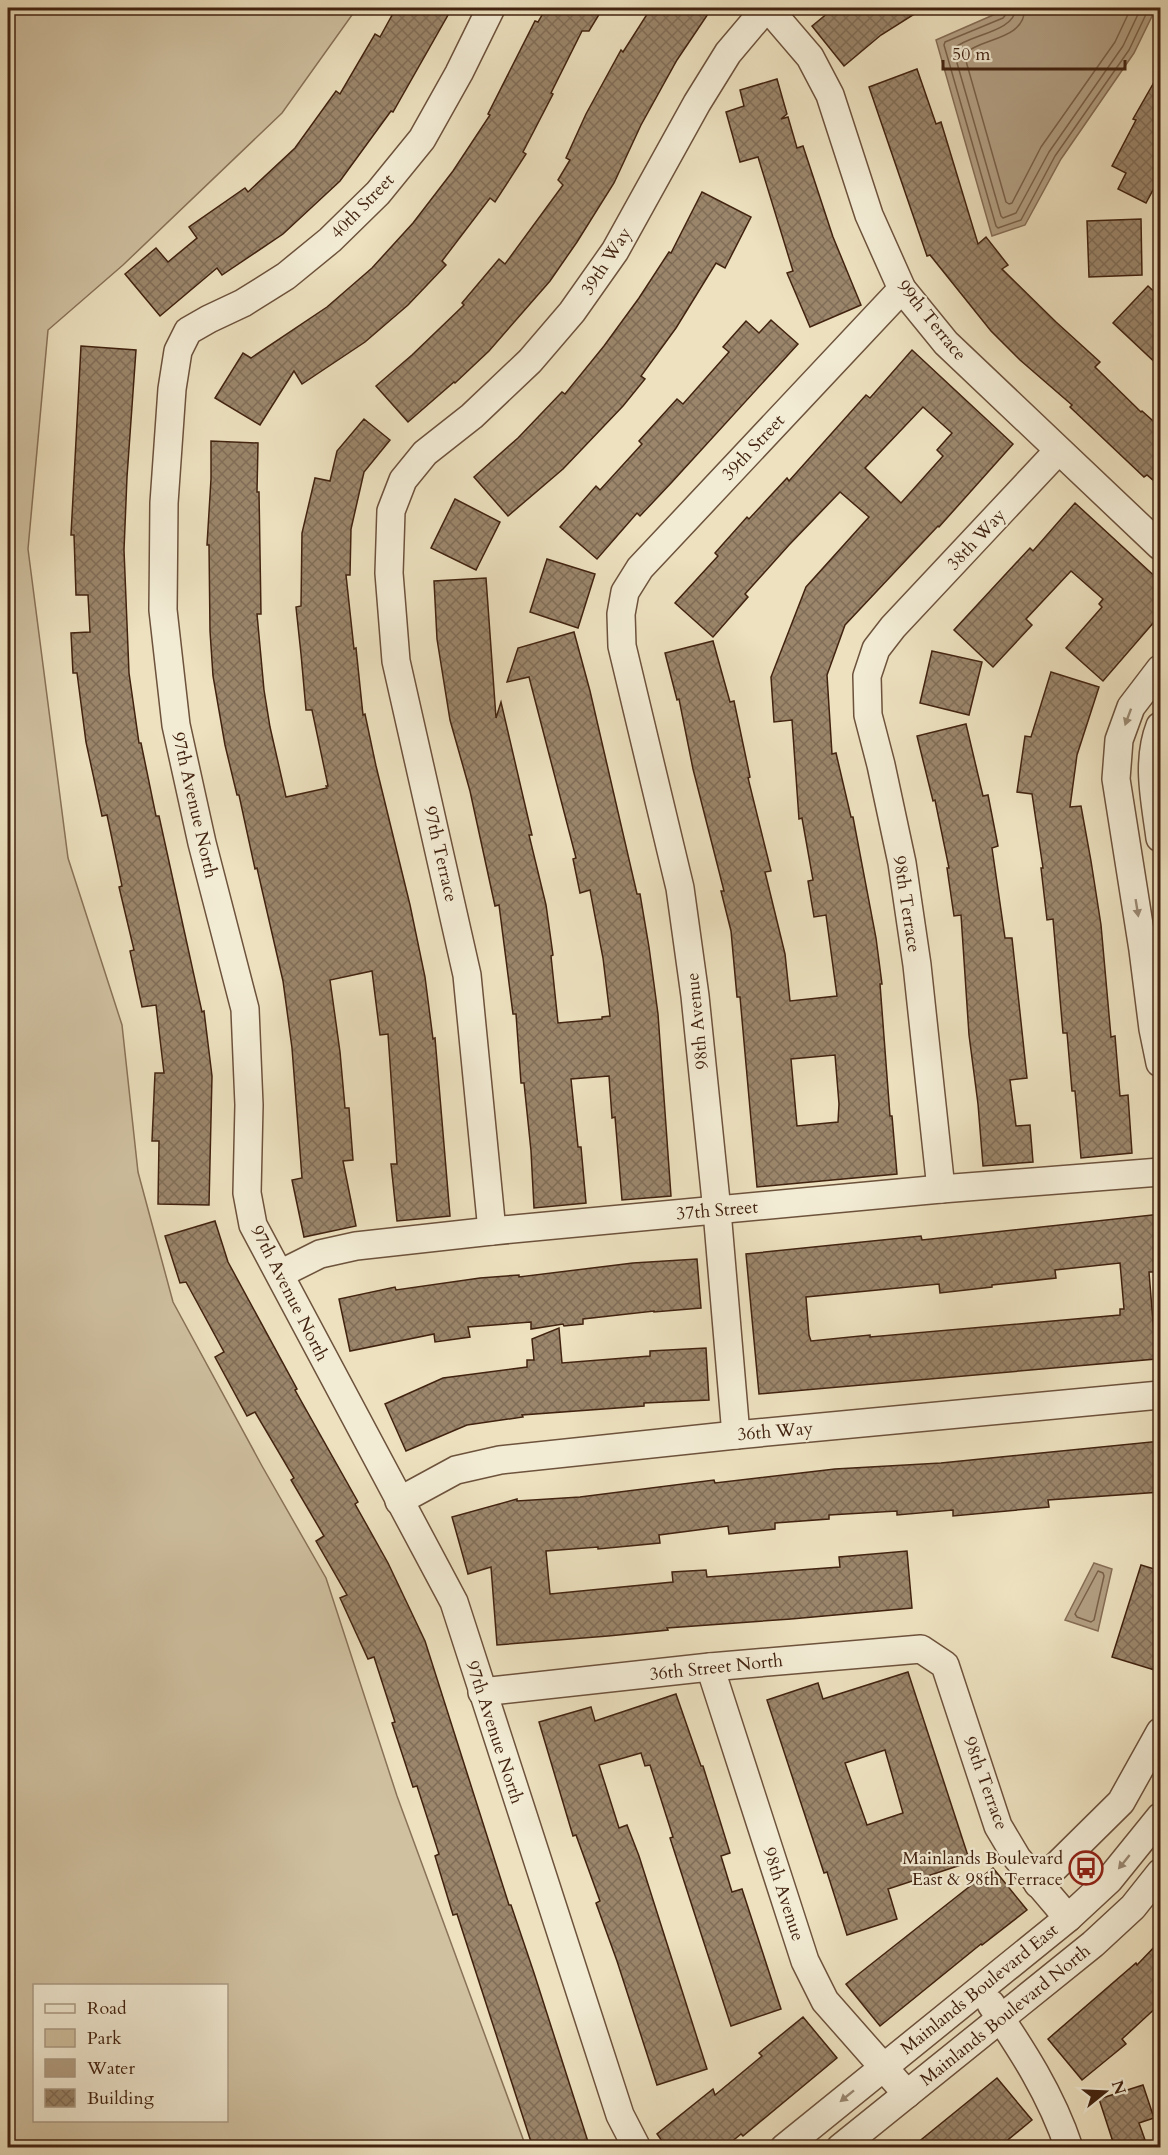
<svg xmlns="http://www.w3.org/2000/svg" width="1168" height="2155" viewBox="0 0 1168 2155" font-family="Cardo,serif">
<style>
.green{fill:#d0c1a1;stroke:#897258;stroke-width:1.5;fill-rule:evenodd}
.water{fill:#b3a084;stroke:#866e56;stroke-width:1.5}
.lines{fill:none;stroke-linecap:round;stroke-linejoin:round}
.shore{stroke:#7a624a;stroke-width:1.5}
.building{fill:url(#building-cross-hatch);stroke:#422310;stroke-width:1.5;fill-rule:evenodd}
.minor-casing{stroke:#6d523c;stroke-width:30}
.minor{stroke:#f3ecd5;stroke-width:27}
.oneway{fill:#9a8872}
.labels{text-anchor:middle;stroke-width:4.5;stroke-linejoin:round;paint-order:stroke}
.street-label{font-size:18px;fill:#422310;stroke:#f3ecd5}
.poi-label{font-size:18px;fill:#422310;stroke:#f3ecd5;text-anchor:end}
</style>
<defs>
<pattern id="building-cross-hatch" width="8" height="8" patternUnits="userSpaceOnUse" patternTransform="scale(1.5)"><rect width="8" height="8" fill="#9b866b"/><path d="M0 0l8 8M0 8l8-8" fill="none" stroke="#806d57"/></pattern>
</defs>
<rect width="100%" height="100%" fill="#ede1bf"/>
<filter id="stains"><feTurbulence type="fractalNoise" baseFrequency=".00333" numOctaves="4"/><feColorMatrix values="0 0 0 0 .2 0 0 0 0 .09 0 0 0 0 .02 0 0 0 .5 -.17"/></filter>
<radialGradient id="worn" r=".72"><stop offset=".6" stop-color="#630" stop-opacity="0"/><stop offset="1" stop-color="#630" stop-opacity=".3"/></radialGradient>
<!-- green -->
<path class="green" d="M8,8h349l-75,105 -159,152 -75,65 -20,219 40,309 54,167 16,147 35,130 89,164 64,112 71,218 129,351h-518zM34,1986h192v134h-192z"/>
<!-- water -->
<g class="water">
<path d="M1004,8h152l-22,45 -73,106 -36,66 -33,11 -56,-196 64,-28z"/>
<path d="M1094,1563l18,6 -14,62 -33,-11z"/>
</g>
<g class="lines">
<!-- shore -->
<g class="shore">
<path d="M1008,8v4l-5,6 -58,24 -1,3 52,181 2,2 23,-8 34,-64 74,-106 20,-42"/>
<path d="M1016,8c-2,25 -47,26 -63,41l48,167 2,2 13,-5 33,-61 74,-106 18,-38"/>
<path d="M1025,8c-1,33 -43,29 -61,46l42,148 3,2 3,-1 29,-56 74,-105 16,-34"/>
<path d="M1098,1571l5,2 1,3 -10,44 -3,2 -14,-5 -2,-3z"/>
</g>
</g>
<!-- building -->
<g class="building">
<path d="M396,8h56l-59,104 -2,-1 -51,70 -57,53 -61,41 -5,-7 -57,48 -35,-42 31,-26 12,14 29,-24 -8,-11 56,-39 3,4 47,-44 41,-57 4,3 35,-60 5,3z"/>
<path d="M546,8h57l-14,23h-7l-31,62 2,1 -30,58 3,2 -31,48 -5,-4 -48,63 4,4 -38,40 -43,37 -63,42 -8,-13 -34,54 -45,-27 28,-45 8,5 76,-51 45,-39 41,-45 40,-52 37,-56 -2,-1 47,-93 3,1z"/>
<path d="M651,8h61l-35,52 -36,65 -27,58 -37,59 -27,39 -61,70 -34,32 -1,-1 -46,40 -32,-36 36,-31 52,-50 -2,-2 37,-44 6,5 58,-79 -5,-5 12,-20 -4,-2 20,-44 35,-64 2,2z"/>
<path d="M834,8h90l-43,27 -37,31 -32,-40z"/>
<path d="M917,69l19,55 5,-2 37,122 8,-7 22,28 -6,4 54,53 44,40 -5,5 46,45 1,-1 19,17v59l-14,-12 -3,2 -74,-70 2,-2 -52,-45 -29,-29 -61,-76 -3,1 -58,-169z"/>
<path d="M1161,70v105l-15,28 -28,-14 8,-16 -14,-7 24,-46 -3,-1z"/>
<path d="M777,79l10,35 -6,5 7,-2 9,31 6,-2 30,91 28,68 -51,22 -23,-54 6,-2 -35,-114 -18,5 -14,-50 18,-6 -4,-16z"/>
<path d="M702,192l49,25 -26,51 -9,-5 -40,65 -35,48 4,3 -22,27 -60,63 -55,47 -34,-39 44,-39 44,-46 3,2 39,-48 35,-48 30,-46 2,1z"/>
<path d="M1141,219l1,56 -53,2 -2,-56z"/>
<path d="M1148,286l13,12v70l-48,-45z"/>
<path d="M771,320l27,24 -126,138 -32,34 -3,-3 -40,46 -37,-32 36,-41 4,4 42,-46 -3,-3 38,-42 6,5 46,-52 -6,-5 23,-26 13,12z"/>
<path d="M81,346l55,4 -9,127 -3,73 5,123 10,70h2l15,73h3l43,196 2,-1 8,65 -3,129 -51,-1 1,-63h-7l3,-68h9l-8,-68 -14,2 -12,-56 4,-1 -15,-63 3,-1 -15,-71 -5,1 -16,-74 -9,-69h-4l-2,-40 19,-1 -2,-37h-12l-2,-60h-3z"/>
<path d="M912,350l101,94 -74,83 -1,-1 -93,99 -18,50 5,79 4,-1 15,64h2l23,121 6,46h-2l10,132h2l5,58 -140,13 -17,-190h-3l-6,-66 -10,-40h3l-31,-122 -14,-70 -2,1 -12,-47 48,-12 17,61 4,-1 16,76 -2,1 23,93 -6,1 20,82 5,47 47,-5 -11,-81 -12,2 -6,-36 5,-1 -11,-62 -3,1 -7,-99 -18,2 -3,-45 35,-90 63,-70 -29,-25 -51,53 -44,49 3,3 -35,40 -38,-34 43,-47 -3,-3 32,-36 2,2 38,-41 2,3 77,-86 4,3zM923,407l29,26 -15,17 6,6 -42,47 -36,-35zM835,1055l4,49 -1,18 -41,4 -6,-67z"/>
<path d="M364,419l26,21 -26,32 -13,57 -1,46h-4l8,74 2,-1 7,67 2,-1 11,52 34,139 15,72 8,62 2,-1 15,178 -53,5 -6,-57h6l-9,-130 -8,1 -8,-64 -42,9 10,72 5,56h4l4,52 -10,1 13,65 -52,11 -12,-57 10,-2 -10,-130 -9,-67 -26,-113 -2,1 -16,-74h-2l-12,-50 -12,-69 -3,-45 -1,-86h-2l4,-66v-38l47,2 -1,49h2l2,122h-4l7,76 6,37 16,70 41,-9 -1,-2h2l-16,-76h-6l-5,-56 -5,-47 5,-1 1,-73 13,-55 15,3 7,-30z"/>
<path d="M455,499l45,23 -24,48 -45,-22z"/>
<path d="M1075,503l86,79v32l-58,67 -37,-33 36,-41 -3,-3 4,-5 -32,-28 -45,48 6,6 -39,42 -39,-37 76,-82 3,3z"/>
<path d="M547,559l48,15 -17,54 -48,-16z"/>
<path d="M486,578l10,140 5,-16 31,133h-3l17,70 7,50 -2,1 7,67 44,-4v-2l8,-1 -7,-58 -13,-68 -10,3 -7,-34 3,-1 -47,-181 -22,5 11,-34 56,-16 16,59 47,203h3l9,53 9,67 13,182 -49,4 -7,-83 -3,1 -3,-42 -38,3 7,68h3l5,56 -52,5 -3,-57 -7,-68h-3l-5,-69h-3l-14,-109 -4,1 -25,-115 -20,-71 -13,-81 -3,-58z"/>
<path d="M932,651l50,11 -13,53 -49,-12z"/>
<path d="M1051,672l48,15 -22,68 -7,52 11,-1 10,55 10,64 10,112 4,-1 5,60 8,-1 4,58 -51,5 -6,-67h-3l-5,-58h-4l-10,-114 -6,1 -6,-52h2l-11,-74 -15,-2 8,-56 6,1z"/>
<path d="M966,724l17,72 5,-1 10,51 -6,2 13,90h7l15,140 -17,2 6,46 14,-1 3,37 -50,4 -5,-62 -9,-69 -8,-120 -7,1 -7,-48h2l-14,-68 -2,1 -16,-65z"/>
<path d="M1161,1214v58h-12l7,87 -397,35 -13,-140 175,-18 1,4zM1120,1263l4,46h-4v6l-250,22v-2l-59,6 -2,-6 -3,-38 133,-13 1,9 52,-6v-2l64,-7 -1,-8z"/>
<path d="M215,1221l13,41 69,127 -2,1 63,112 -3,2 33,59 37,78 84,264h2l23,68 56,175h-57l-76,-234 -4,1 -18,-59 4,-2 -22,-68 -4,1 -21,-64 3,-1 -21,-65 -6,2 -28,-61 7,-3 -31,-54 8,-5 -33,-56 3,-2 -39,-66 -8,4 -32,-59 9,-5 -38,-70 -6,1 -15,-47z"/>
<path d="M697,1259l4,49 -47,4v-1l-71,8v5l-19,2 -1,-2 -32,5v-7l-63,5 2,10 -35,5 -1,-8 -84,17 -11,-52 56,-12 1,3 84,-12 39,-3v2l114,-14z"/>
<path d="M559,1328l3,35 88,-7v-5l56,-3 3,52 -65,3v3l-122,9 1,2 -56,8 -61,26 -21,-47 58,-26 84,-11v-7h7l-2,-21z"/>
<path d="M1161,1441v51l-113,8 1,7 -96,9v-6l-56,5v-4l-68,4v4l-54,4v6l-46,5 -1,-8 -69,9 1,8 -62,6v-2l-52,4 4,43 123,-12 -1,-10 34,-2 1,7 133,-10 -1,-10 68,-6 5,57 -121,11 -124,9 1,2 -60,6 -111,9 -6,-78 -23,7 -16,-57 65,-18v2l63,-4 134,-17 1,3 120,-14 106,-6z"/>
<path d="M1141,1565l20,6v101l-49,-15z"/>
<path d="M908,1672l62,190 -82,27 9,30 -50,16 -20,-63 -3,1 -57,-173 51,-17 5,16zM885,1750l18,63 -36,12 -22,-62z"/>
<path d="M676,1694l25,72h2l27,87 -9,3 11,36 10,-3 39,120 -50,17 -61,-188 3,-1 -23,-72 -5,1 -4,-13 -42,12 20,63 8,-3 12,31 68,213 -50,16 -40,-124 -21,-58 4,-2 -24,-66 -3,1 -34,-114 52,-15 4,14z"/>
<path d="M993,1868l34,42 -45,35 -1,-1 -101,82 -34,-42z"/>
<path d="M1161,1940l-1,64 -38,35 4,5 -44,36 -34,-41 88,-76 1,2z"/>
<path d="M803,2017l34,41 -94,78 -2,-2 -17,14h-57l-10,-14 56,-45 2,6 47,-39 -3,-3z"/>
<path d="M997,2078l35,42 -34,28h-87z"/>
<path d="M1143,2085l11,33 -15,5 6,17 -30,8 -16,-49z"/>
</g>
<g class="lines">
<defs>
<g id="minor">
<path d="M491,8l-32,65 -37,66 -44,54 -48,47 -44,36 -43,27 -34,16 -21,12 -10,20 -6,38 -8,114 -1,107 13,115 26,118 43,166 4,96 -2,88 6,32 201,377 166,513 17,33"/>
<path d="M768,8l42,49 20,38 39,120 33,74 44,54 214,203"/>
<path d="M1160,669l-29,38 -12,33 -3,39 27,171 10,79 7,34"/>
<path d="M1160,726c-14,36 -5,74 0,112"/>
<path d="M941,1189l-24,-224 -15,-102 -21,-98 -13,-50 -1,-39 9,-27 17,-22 165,-176"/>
<path d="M492,1231l-25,-256 -71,-314 -7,-88 2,-62 12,-31 22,-27 47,-37 58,-55 42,-49 43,-61 82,-148 31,-50 38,-45"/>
<path d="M280,1274l40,-20 36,-8 136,-15 449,-42 219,-17"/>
<path d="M736,1435l-19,-224 -22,-215 -15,-108 -58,-242 -1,-32 4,-22 15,-24 262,-279"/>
<path d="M399,1501l57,-31 44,-10 236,-25 424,-40"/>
<path d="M710,1667l95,294 20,40 82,93"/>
<path d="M482,1692l228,-25 211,-18 24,16 53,161 19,32 51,60"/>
<path d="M1038,1884l83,-82 39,-70"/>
<path d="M991,2004c31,46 60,90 78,144"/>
<path d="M784,2148l284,-230 41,-38 51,-63"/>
<path d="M840,2148l253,-204 40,-37 27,-34"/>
</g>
</defs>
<!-- minor casing -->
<use href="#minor" class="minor-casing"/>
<!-- minor -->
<use href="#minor" class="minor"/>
</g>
<!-- one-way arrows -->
<defs><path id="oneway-solid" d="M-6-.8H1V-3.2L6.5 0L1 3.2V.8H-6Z" transform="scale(1.5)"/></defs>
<g class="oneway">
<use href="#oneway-solid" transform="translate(1128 717) rotate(110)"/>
<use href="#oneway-solid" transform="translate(1137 908) rotate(81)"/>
<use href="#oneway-solid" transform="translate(1124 1862) rotate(129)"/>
<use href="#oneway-solid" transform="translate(847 2096) rotate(141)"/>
</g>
<!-- icons -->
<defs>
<symbol id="bus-ring" viewBox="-11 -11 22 22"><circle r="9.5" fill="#f3ecd5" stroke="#8f2418" stroke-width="1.5"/><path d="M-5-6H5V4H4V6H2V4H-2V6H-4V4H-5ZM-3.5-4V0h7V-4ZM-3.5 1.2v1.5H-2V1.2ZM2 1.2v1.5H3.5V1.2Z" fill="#8f2418"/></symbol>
</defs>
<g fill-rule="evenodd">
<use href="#bus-ring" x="1067" y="1849" width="38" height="38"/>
</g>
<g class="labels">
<!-- street labels -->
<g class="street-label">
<text transform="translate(362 206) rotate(-46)" y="6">40th Street</text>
<text transform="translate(606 261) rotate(-57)" y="6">39th Way</text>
<text transform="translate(932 320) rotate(51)" y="6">99th Terrace</text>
<text transform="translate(753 447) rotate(-47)" y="6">39th Street</text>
<text transform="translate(976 539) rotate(-47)" y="6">38th Way</text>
<text transform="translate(195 805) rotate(77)" y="6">97th Avenue North</text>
<text transform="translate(441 854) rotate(77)" y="6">97th Terrace</text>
<text transform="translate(907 904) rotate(81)" y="6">98th Terrace</text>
<text transform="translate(697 1021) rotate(-96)" y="6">98th Avenue</text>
<text transform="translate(717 1210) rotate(-5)" y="6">37th Street</text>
<text transform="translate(290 1293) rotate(63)" y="6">97th Avenue North</text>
<text transform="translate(775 1431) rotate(-5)" y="6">36th Way</text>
<text transform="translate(716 1667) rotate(-6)" y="6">36th Street North</text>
<text transform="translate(495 1732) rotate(72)" y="6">97th Avenue North</text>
<text transform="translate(986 1783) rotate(70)" y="6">98th Terrace</text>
<text transform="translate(784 1894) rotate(72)" y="6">98th Avenue</text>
<text transform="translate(979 1989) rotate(-39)" y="6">Mainlands Boulevard East</text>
<text transform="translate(1005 2015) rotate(-39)" y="6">Mainlands Boulevard North</text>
</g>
<!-- poi labels -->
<g class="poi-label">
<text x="1063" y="1864">Mainlands Boulevard<tspan x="1063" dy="21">East &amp; 98th Terrace</tspan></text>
</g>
</g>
<!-- margin -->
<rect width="1168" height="2155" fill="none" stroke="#ede1bf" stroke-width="30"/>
<rect x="9" y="9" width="1150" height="2137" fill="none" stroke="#422310" stroke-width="3"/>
<rect x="15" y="15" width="1138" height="2125" fill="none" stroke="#422310" stroke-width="1.5"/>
<!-- legend -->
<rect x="33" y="1984" width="195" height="138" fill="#f3ecd5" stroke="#ac9c86" stroke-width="1.5"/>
<rect x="45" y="2004" width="30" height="9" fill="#f3ecd5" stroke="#ac9c86" stroke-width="1.5"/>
<text x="87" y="2014" font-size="18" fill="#422310">Road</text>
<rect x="45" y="2029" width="30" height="18" fill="#d0c1a1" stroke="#ac9c86" stroke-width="1.5"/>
<text x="87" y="2044" font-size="18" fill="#422310">Park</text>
<rect x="45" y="2059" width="30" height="18" fill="#b3a084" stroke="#ac9c86" stroke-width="1.5"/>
<text x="87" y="2074" font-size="18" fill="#422310">Water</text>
<rect x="45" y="2089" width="30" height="18" fill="url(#building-cross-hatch)" stroke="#ac9c86" stroke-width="1.5"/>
<text x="87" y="2104" font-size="18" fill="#422310">Building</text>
<!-- north arrow -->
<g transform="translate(1105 2092) rotate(72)" stroke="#f3ecd5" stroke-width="4.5" paint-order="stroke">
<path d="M0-4.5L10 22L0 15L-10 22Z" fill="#422310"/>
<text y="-9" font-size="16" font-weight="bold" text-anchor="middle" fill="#422310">N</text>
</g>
<!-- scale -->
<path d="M943 60v9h182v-9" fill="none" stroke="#422310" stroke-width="3"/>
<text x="952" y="60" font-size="18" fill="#422310" stroke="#f3ecd5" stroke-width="4.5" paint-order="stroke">50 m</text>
<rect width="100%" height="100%" filter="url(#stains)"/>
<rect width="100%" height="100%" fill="url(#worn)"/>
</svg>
